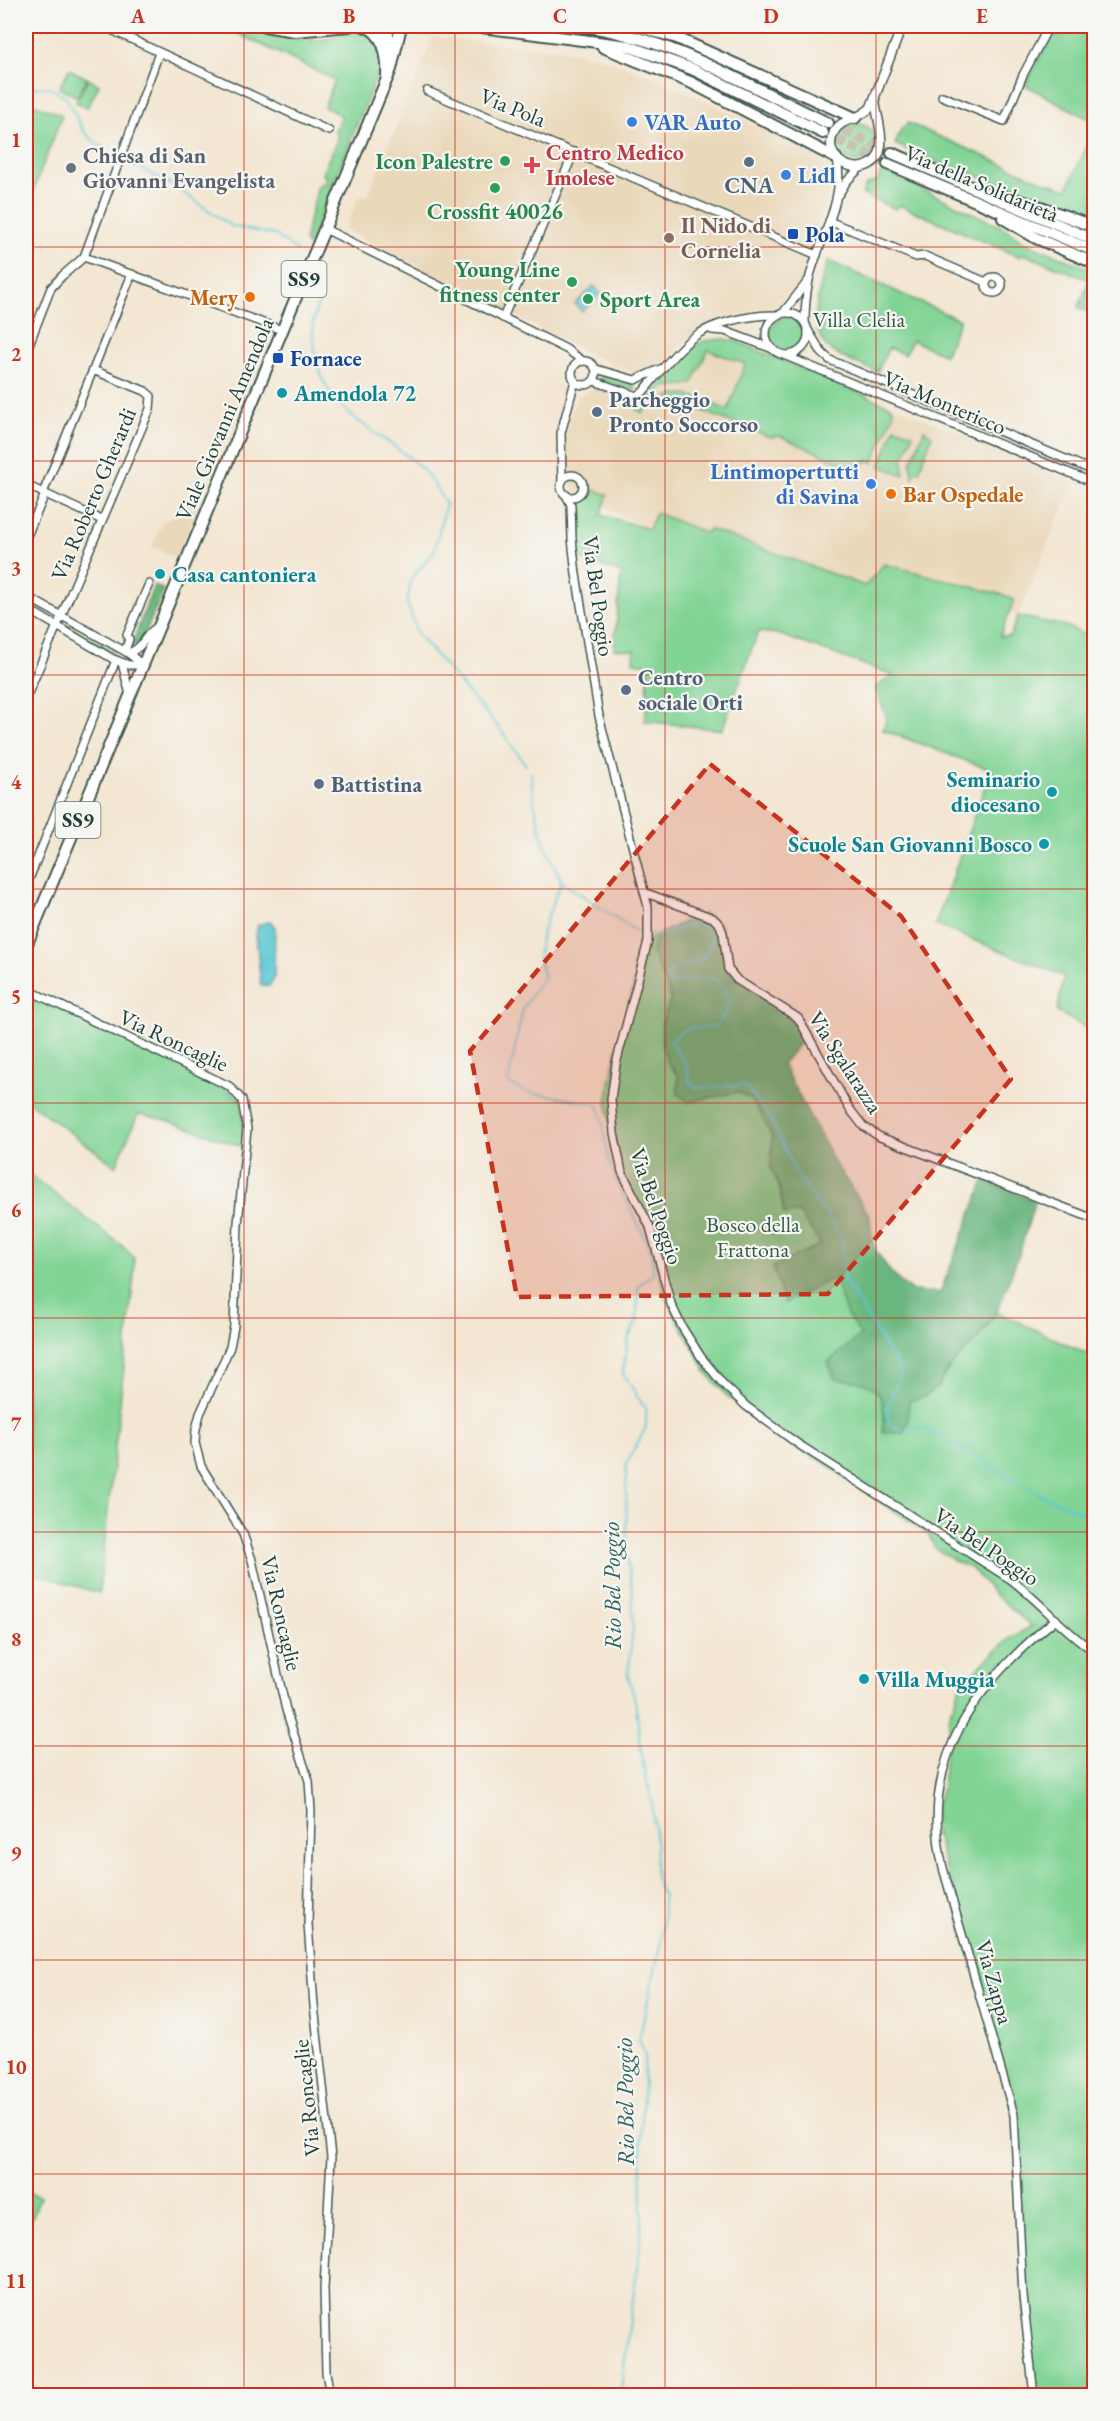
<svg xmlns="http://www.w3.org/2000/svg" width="1120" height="2421" viewBox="0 0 1120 2421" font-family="'EB Garamond',serif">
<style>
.built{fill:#ead8ba}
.green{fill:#82d495;stroke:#508864;stroke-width:1.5}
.forest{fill:#69b67e;stroke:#447a59;stroke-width:1.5}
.water{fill:#5cc8d5;stroke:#3e8284;stroke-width:1.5}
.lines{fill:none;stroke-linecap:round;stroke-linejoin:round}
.stream{stroke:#5cc8d5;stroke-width:2}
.trunk-tunnel{stroke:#c9c4b2;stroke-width:10;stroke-dasharray:10 5;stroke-linecap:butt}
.minor-casing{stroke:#3f564c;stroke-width:10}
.tertiary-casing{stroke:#3f564c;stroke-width:11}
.primary-casing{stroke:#3f564c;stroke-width:14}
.trunk-casing{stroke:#3f564c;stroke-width:14}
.minor{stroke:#fff;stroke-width:7}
.tertiary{stroke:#fff;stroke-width:8}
.primary{stroke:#fff;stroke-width:10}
.trunk{stroke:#fff;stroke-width:10}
.marked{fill:#c8321e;fill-opacity:0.2;stroke:#c8321e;stroke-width:4.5;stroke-dasharray:12 8;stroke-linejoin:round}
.grid{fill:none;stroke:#c8321e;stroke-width:1.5;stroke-opacity:0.55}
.shop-dot{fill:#3f7fe0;stroke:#f6f6f2;stroke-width:2}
.leisure-dot{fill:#2e9e5b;stroke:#f6f6f2;stroke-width:2}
.service-dot{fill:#5c6f8a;stroke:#f6f6f2;stroke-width:2}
.health-dot{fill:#e0444e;stroke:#f6f6f2;stroke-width:2}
.worship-dot{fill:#6b7280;stroke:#f6f6f2;stroke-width:2}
.transit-dot{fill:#1a4fb4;stroke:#f6f6f2;stroke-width:2}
.education-dot{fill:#8d6e63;stroke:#f6f6f2;stroke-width:2}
.food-dot{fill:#e8710a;stroke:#f6f6f2;stroke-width:2}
.culture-dot{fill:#0f9aa8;stroke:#f6f6f2;stroke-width:2}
.labels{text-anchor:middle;stroke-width:4.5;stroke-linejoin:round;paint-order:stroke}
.shield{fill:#f6f6f2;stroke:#60746d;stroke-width:1.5}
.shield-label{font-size:21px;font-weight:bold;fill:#1f3d34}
.street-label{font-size:22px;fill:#1f3d34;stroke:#f6f6f2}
.shop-label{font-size:22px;font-weight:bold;fill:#366cbe;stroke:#f6f6f2;text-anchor:start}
.health-label{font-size:22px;font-weight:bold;fill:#be3a42;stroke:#f6f6f2;text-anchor:start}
.worship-label{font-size:22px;font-weight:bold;fill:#5b616d;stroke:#f6f6f2;text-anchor:start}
.leisure-label{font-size:22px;font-weight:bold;fill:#27864d;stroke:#f6f6f2;text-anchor:end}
.service-label{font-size:22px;font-weight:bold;fill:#4e5e75;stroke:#f6f6f2;text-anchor:start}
.education-label{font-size:22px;font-weight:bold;fill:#785e54;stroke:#f6f6f2;text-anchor:start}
.transit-label{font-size:22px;font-weight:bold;fill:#164399;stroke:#f6f6f2;text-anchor:start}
.food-label{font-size:22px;font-weight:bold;fill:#c56008;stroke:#f6f6f2;text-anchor:end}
.park-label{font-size:22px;fill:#335b47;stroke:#f6f6f2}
.culture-label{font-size:22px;font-weight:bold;fill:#0d838f;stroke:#f6f6f2;text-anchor:start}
.water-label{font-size:24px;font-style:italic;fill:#2e605c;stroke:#f6f6f2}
.neatline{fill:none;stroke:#c8321e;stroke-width:2}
.grid-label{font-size:20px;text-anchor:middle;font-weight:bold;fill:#c8321e}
</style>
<rect width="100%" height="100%" fill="#f6f6f2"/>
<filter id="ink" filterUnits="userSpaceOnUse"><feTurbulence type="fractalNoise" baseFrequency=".0167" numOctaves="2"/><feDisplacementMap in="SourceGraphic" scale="12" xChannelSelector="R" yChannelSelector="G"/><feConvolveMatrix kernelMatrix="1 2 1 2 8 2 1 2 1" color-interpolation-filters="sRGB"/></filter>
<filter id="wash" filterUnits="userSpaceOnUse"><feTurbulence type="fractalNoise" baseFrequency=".008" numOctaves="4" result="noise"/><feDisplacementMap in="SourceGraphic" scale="24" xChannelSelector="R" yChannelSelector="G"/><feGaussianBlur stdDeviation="1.35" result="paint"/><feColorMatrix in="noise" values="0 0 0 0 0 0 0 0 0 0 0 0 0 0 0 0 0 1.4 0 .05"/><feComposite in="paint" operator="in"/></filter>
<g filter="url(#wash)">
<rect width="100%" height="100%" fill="#f3e6d2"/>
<!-- built -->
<g class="built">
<path d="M433,37l138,14 47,12 78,33 128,62 9,12 -1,15 -34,102 -16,18 -62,15 -33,19 -26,27 -25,9 -61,-28 -230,-118 13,-31 10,-3z"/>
<path d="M717,338h13l344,143 -56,135 -113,-46 -18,40 -198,-74 -46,-9 -69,-36 -12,-42 11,-42 6,-11 15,-8h7l14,5 9,13 15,-1 50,-55 12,-9z"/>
<path d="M190,508l7,3 -20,47 -25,-11 10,-25z"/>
</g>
<!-- green -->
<g class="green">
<path d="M222,26c33,-1 63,15 97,14 15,-1 37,-13 50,-4 12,8 10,27 8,39l-69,171 -4,-5 14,-55 3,-3 4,2 2,-6 -4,-4 1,-5 14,-33 -3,-6 7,-15 -18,-9 11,-27z"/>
<path d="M520,26l53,2 -1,5z"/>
<path d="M1056,26h38v96l-69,-37z"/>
<path d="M69,69l18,9 -10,19 -18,-9z"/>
<path d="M88,79l11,6 -12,23 -11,-6z"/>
<path d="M26,101l36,14 -29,77 -7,-3z"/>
<path d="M908,123l129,56 30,10 27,-58v88l-33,-16 -44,-13 -80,-28 -42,-18 7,-16z"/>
<circle cx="857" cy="143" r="19"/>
<path d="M882,170l122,58 21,14 69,29v11l-71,-28 -3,3 -121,-52 -3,4 -34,-15 4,-9 11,-4z"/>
<path d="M828,261l132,59 -15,35 -33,-15 -7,15 -16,-7 -12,24c-12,-6 -26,-10 -39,-17 -36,-20 -19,-64 -10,-94z"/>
<circle cx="787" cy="334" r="17"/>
<path d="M724,339l14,3 153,64 2,3v7l-20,47 -5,-3 -4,5 -4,-2 -10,4 -70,-31 -11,1 -102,-40c21,-8 41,6 61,13l17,-46 -37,-14 -16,34 -28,3 -8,6 -13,20 -6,-4 58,-62 8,-6z"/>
<path d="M601,374l30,9 5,5 -1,3 -36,-12z"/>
<path d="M895,427l18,7 -10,26 1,15 -24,-9z"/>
<path d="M924,430l8,5 -13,37 -3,-1 -3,6 -2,-14z"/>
<path d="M589,488l19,7 -7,20 48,14 7,-16 50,20 3,-4 156,57 19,-22 120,31 10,5 -14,36h10l8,-20 48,10 28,13v393l-37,-20 7,-36 -129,-51 56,-155 -108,-40 4,-12 -12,-30 18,-13 -115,-41 -20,-2 -36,98 -77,-9 4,-57 -16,-2 1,-12 -20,-1 7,-76 -43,-15 4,-39 -1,-13z"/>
<path d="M69,626l45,25 -2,3 -45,-26z"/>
<path d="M685,921l35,34 217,432 12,-19 29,-30 19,-26 97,45v1038h-59l-11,-86 -8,-189 -80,-286 -1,1 -1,-22 8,-26 8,-73 11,-30 49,-46 22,-12 -35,-29 -25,-28 -19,-9 -19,-13 -5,-12 -109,-75 -28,-14 -65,-50 -21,-24 -41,-76 -14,-56 -8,-21 -21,-39 -9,-29 -6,-50 7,-39 31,-120z"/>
<path d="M31,995l165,75 45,29 5,49 -80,-28 -28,-6 -22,52 -90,-66v-92z"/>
<path d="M26,1172l99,76 9,10v17l-35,318 -73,-22z"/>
<path d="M26,2191l14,6 -14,37z"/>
</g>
<!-- forest -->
<g class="forest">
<path d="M1089,280l5,2v32l-16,-6z"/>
<path d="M154,585l10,5 -23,52 -10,5z"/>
<path d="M704,913l16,12 6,33 7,12 16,15 36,20 18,34 -21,25 54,101 34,51 2,21 4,14 13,19 13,14 11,7 27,2 44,-112 51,20 -16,53 -22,58 -19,26 -29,30 -12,19 -13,10 -15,4 -1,20 -5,12 -20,-1c4,-42 -6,-50 -48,-53l-7,-17 33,-27 -14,-20 -13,-37 -50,25 -11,-36 48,-23 -22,-31 -15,1 -5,-28 -8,-18 1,-31 -10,-21 -12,-18 -13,-6 -49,10 -10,-8v-18l-11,-15 -5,-15v-23l9,-25 -19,-46 4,-17z"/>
</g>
<!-- water -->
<g class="water">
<path d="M594,286l7,8 -19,18 -7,-8z"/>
<path d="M270,921l5,6 -1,51 -5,8h-8l-5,-52 2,-9z"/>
</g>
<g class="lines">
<!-- stream -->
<g class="stream">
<path d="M26,88l23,-1 17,10 18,35 12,11 16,11 59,30 60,42 44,9 22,16"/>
<path d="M320,287c1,12 -3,19 -6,31 -4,14 2,36 5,50 12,49 71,68 103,101 10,10 17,24 24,35l-12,47 -23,28 -4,24 11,32 82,94 26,36"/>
<path d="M531,773l3,29 10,42 18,38 75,50 21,3 38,-12 17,10c-7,42 -32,22 -46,43l1,6 43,-4 9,5 10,18 -5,13 -9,12c-20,2 -35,-2 -45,18 10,13 20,22 18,38l7,6 49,-3 24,31 27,57 46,64 2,42 57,93 -14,35v13l9,8 30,1 115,66 53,22"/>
<path d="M562,882c-9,18 -24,55 -23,75 1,6 3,13 5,19l-21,32 -15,75 18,9 69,11 4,4c6,17 5,36 10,54 9,35 45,77 44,112l-15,13 -1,35 -9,18 -5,34 23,37v17l-20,38 1,92 5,31 1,38 -5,49 7,25 8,64 9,39 4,46 -1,27 8,21v30l-5,30 -19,82 6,16 -4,82 1,80 -3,37 -19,142"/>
</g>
</g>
</g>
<g filter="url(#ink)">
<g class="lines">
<!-- trunk-tunnel -->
<g class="trunk-tunnel">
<path d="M830,124l62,29"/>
<path d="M823,133l65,31"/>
</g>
<defs>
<g id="minor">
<path d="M103,26l226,105"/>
<path d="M427,91l390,164"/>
<path d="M942,96l62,25 19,-46 26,-49"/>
<path d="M839,194l8,-13 13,-13"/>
<path d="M829,221l87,36 9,-1 61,26"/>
<path d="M325,229l241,120 17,12"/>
<path d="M84,257l198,73"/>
<circle cx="994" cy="285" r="8"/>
<circle cx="787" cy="334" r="21"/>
<path d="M783,313l25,-32"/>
<path d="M503,318l71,-166"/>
<path d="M805,322c0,-14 1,-28 4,-42 9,-40 37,-78 28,-121"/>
<path d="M712,330l13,1 48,18"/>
<path d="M808,330l14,23 8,7 264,111"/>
<path d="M26,352l25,-64 11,-12 22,-19 75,-204"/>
<path d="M781,354l313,129"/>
<circle cx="584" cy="373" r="12"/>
<path d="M596,369l39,11 25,-11"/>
<path d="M594,381l43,15 6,-4c15,-18 30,-38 48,-53 21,-17 59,-24 86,-24"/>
<circle cx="572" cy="486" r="11"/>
<path d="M562,481l-1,-48 14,-52"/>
<path d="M26,485l76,35"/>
<path d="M43,493l89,-219"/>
<path d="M566,495l5,10 1,34 4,35 23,142 49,191v34l-32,123 -5,35 3,34 8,39 28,55 21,77 11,23 19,30 22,27 23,22 52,38 212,135c30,22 53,52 84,72"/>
<path d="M26,538l19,-44"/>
<path d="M26,596l102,57 15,12"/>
<path d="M26,608l87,51 16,6h14"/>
<path d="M125,651l4,-12 -2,-4 22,-51"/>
<path d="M128,653c17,-5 15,-19 31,-27"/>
<path d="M122,663l8,32"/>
<path d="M26,698l124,-289 1,-13 -6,-5 -52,-21"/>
<path d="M26,887l90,-227"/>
<path d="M646,893l67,25 7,7 3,8 5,36 9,11 61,38 51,90 14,18 17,11 214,82"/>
<path d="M26,989l203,97 13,14 5,29 -9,95 -4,102 -4,21 -30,67 -4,15 -1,14 6,23 42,68 9,26 34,150 23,71 2,30 -3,113 6,82 17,151 -7,131 2,84 4,24"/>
<path d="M1034,2396l-11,-100 -9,-181 -71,-247c-25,-108 33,-185 113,-249"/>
</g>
<path id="tertiary" d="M875,99c1,15 8,33 6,46 -3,39 -64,22 -47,-13 8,-15 25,-11 37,-25l31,-81"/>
<g id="primary">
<path d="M385,26l8,24"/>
<path d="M26,946l365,-877 10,-43"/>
</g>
<g id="trunk">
<path d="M264,26l31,5 54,-5"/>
<path d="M364,26c22,7 24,32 23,52"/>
<path d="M474,26l154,20 64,23 131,64"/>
<path d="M582,26c88,11 166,60 246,97"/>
<path d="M636,26l41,12 178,80"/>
<path d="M603,47l89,36 144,75"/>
<path d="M892,153l202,87"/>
<path d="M888,164l206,87"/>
<path d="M1004,196l40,12 50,19"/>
<path d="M1003,218l33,20 58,25"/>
</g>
</defs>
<!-- minor casing -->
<use href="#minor" class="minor-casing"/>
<!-- tertiary casing -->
<use href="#tertiary" class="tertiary-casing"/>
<!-- primary casing -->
<use href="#primary" class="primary-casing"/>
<!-- trunk casing -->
<use href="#trunk" class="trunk-casing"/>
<!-- minor -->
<use href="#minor" class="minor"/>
<!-- tertiary -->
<use href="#tertiary" class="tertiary"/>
<!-- primary -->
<use href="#primary" class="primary"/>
<!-- trunk -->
<use href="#trunk" class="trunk"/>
</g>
</g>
<!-- marked area -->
<path class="marked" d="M710,764l191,152 110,163 -183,215 -311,3 -47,-246z"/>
<!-- grid -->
<path class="grid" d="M244,26v2370M455,26v2370M665,26v2370M876,26v2370M26,247h1068M26,461h1068M26,675h1068M26,889h1068M26,1103h1068M26,1318h1068M26,1532h1068M26,1746h1068M26,1960h1068M26,2174h1068"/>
<!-- markers -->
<g class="shop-dot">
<circle cx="632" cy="122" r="6"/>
<circle cx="786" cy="175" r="6"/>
<circle cx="871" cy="484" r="6"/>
</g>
<g class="leisure-dot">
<circle cx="505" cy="161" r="6"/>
<circle cx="495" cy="188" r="6"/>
<circle cx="572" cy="282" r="6"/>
<circle cx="588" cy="299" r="6"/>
</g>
<g class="service-dot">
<circle cx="749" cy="162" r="6"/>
<circle cx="597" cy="412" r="6"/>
<circle cx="626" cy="690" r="6"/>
<circle cx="319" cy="784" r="6"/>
</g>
<path class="health-dot" d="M529 156h6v6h6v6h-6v6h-6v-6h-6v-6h6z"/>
<circle class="worship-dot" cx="71" cy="168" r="6"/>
<g class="transit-dot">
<rect x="787" y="228" width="12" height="12" rx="3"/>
<rect x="272" y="352" width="12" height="12" rx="3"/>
</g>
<circle class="education-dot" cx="669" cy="238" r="6"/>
<g class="food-dot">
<circle cx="250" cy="297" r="6"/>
<circle cx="891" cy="494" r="6"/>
</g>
<g class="culture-dot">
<circle cx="282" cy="393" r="6"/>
<circle cx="160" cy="574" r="6"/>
<circle cx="1052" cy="792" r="6"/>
<circle cx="1044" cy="844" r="6"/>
<circle cx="864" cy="1679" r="6"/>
</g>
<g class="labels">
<!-- shield labels -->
<g class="shield">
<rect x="281.5" y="261" width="45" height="36" rx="4.5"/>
<rect x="55.5" y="802" width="45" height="36" rx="4.5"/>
</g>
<g class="shield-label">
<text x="304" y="286">SS9</text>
<text x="78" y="827">SS9</text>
</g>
<!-- street labels -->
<g class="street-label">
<text transform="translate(513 107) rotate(22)" y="8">Via Pola</text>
<text transform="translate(982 183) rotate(23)" y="8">Via della Solidarietà</text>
<text transform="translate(945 402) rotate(23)" y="8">Via Montericco</text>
<text transform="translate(224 419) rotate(-67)" y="8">Viale Giovanni Amendola</text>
<text transform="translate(93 494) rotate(-67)" y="8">Via Roberto Gherardi</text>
<text transform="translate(599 596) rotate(82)" y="8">Via Bel Poggio</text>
<text transform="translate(174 1040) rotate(25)" y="8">Via Roncaglie</text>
<text transform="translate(846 1062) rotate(57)" y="8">Via Sgalarazza</text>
<text transform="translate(657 1206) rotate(71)" y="8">Via Bel Poggio</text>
<text transform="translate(987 1546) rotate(34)" y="8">Via Bel Poggio</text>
<text transform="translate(282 1613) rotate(77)" y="8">Via Roncaglie</text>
<text transform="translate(995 1982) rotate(74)" y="8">Via Zappa</text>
<text transform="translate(306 2098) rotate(-96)" y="8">Via Roncaglie</text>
</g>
<!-- shop labels -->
<g class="shop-label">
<text x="644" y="130">VAR Auto</text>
<text x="798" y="183">Lidl</text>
<text x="859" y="479" text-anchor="end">Lintimopertutti<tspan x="859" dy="25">di Savina</tspan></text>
</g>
<!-- health labels -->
<g class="health-label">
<text x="546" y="160">Centro Medico<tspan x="546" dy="25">Imolese</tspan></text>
</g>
<!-- worship labels -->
<g class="worship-label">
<text x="83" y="163">Chiesa di San<tspan x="83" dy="25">Giovanni Evangelista</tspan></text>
</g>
<!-- leisure labels -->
<g class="leisure-label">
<text x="493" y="169">Icon Palestre</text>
<text x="495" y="219" text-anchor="middle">Crossfit 40026</text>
<text x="560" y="277">Young Line<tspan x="560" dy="25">fitness center</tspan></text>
<text x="600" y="307" text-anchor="start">Sport Area</text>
</g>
<!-- service labels -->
<g class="service-label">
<text x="749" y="193" text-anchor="middle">CNA</text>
<text x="609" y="407">Parcheggio<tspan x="609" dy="25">Pronto Soccorso</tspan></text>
<text x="638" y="685">Centro<tspan x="638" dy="25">sociale Orti</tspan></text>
<text x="331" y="792">Battistina</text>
</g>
<!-- education labels -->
<g class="education-label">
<text x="681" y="233">Il Nido di<tspan x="681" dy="25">Cornelia</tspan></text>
</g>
<!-- transit labels -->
<g class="transit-label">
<text x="805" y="242">Pola</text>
<text x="290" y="366">Fornace</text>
</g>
<!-- food labels -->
<g class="food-label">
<text x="238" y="305">Mery</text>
<text x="903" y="502" text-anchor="start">Bar Ospedale</text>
</g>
<!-- park labels -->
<g class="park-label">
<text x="859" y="327">Villa Clelia</text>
<text x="753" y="1232">Bosco della<tspan x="753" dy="25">Frattona</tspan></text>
</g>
<!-- culture labels -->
<g class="culture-label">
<text x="294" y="401">Amendola 72</text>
<text x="172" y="582">Casa cantoniera</text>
<text x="1040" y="787" text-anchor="end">Seminario<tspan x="1040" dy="25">diocesano</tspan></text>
<text x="1032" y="852" text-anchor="end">Scuole San Giovanni Bosco</text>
<text x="876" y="1687">Villa Muggia</text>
</g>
<!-- water labels -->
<g class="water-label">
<text transform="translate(612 1586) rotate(-91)" y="8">Rio Bel Poggio</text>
<text transform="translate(625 2102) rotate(-91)" y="8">Rio Bel Poggio</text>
</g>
</g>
<!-- margin -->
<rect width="1120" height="2421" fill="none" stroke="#f6f6f2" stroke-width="66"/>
<rect x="33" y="33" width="1054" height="2355" class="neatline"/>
<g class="grid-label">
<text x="138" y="23">A</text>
<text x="349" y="23">B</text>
<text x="560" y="23">C</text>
<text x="771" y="23">D</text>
<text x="982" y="23">E</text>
<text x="16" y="147">1</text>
<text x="16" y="361">2</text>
<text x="16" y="575">3</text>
<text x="16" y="789">4</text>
<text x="16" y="1003">5</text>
<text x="16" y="1217">6</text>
<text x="16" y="1431">7</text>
<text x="16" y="1646">8</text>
<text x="16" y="1860">9</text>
<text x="16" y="2074">10</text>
<text x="16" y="2288">11</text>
</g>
</svg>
